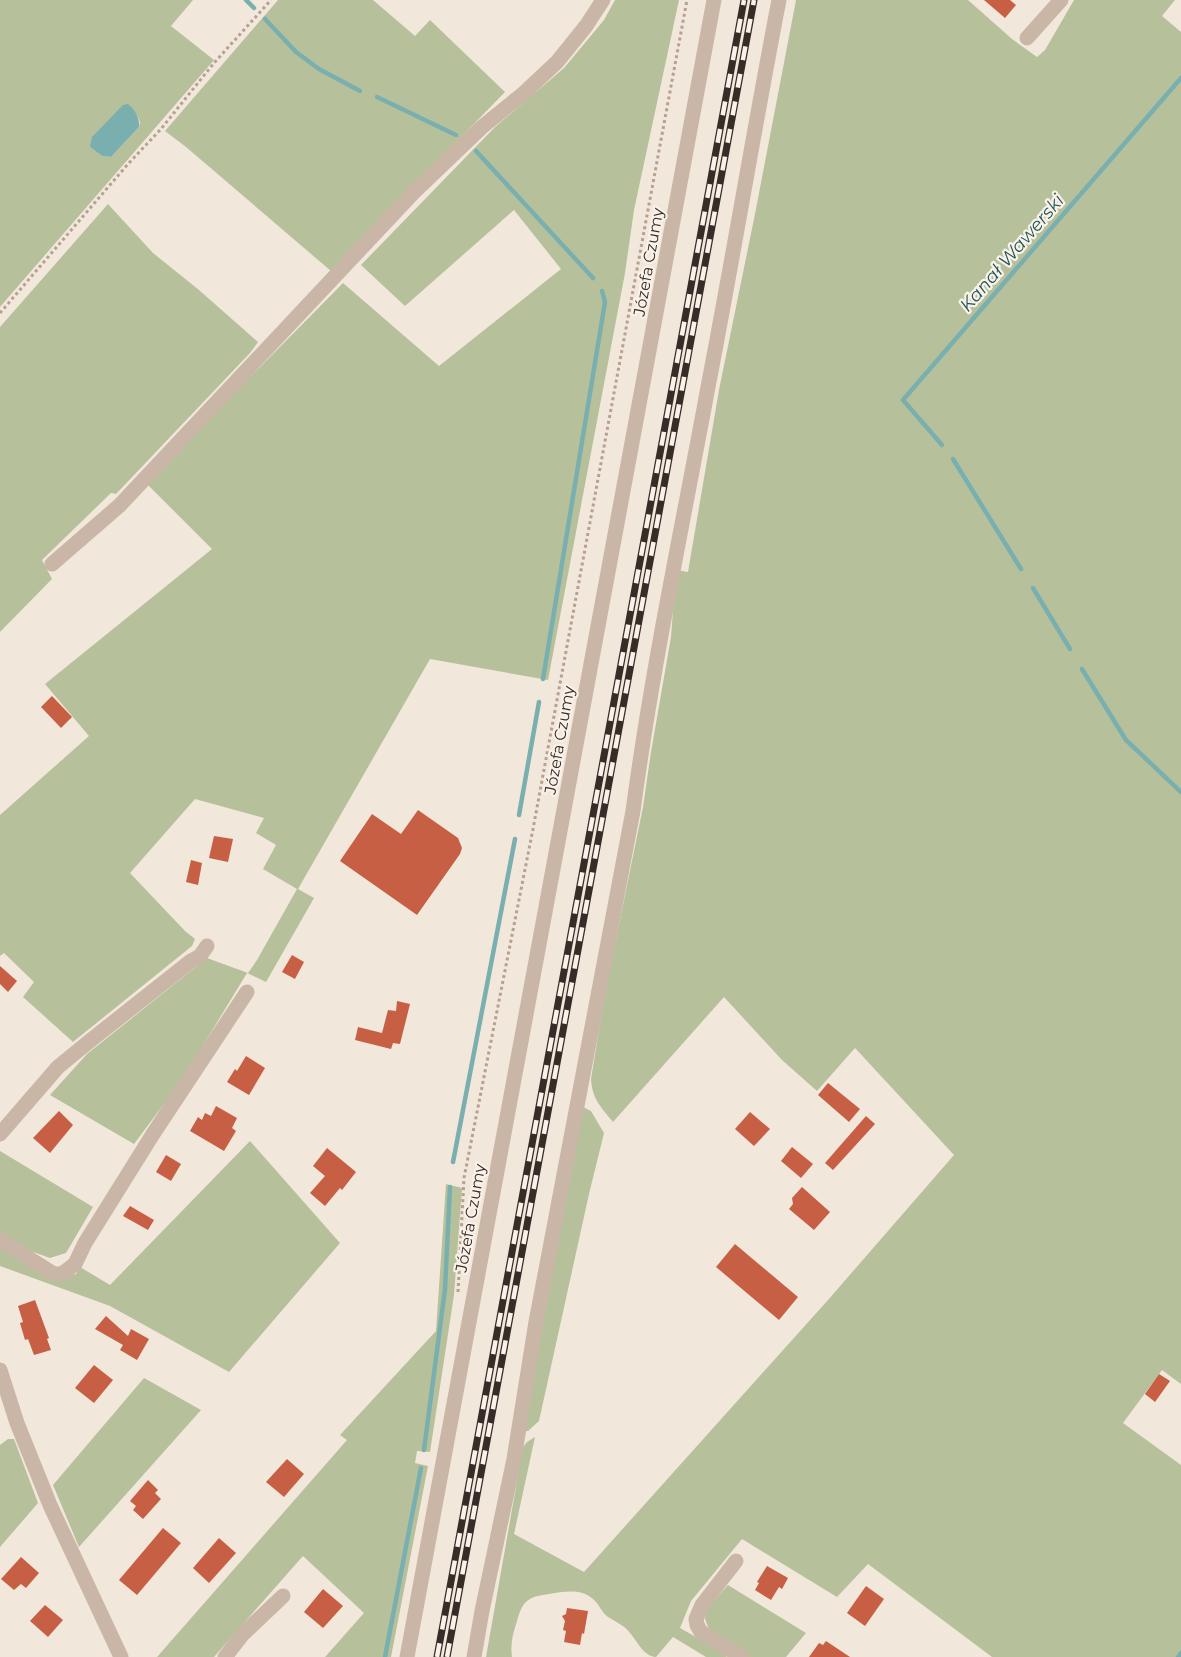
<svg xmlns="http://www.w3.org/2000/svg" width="1181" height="1657" viewBox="0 0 1181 1657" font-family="Montserrat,sans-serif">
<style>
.green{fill:#b6c19b;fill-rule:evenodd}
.water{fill:#7aafb0}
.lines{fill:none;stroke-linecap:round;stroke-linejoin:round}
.stream{stroke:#7aafb0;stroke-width:4.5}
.building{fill:#c75f44}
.path{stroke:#b6a091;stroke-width:3;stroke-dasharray:3 3;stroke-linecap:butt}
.minor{stroke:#cab6a7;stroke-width:15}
.rail-casing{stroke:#372c28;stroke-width:7}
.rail{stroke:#faf1e8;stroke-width:4.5;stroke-dasharray:14;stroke-linecap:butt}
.labels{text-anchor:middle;stroke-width:4.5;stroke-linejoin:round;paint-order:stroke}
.street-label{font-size:16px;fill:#372c28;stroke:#faf1e8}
.water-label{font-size:18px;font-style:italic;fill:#1d5759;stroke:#faf1e8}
</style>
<rect width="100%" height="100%" fill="#f2e7db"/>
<!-- green -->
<g class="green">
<path d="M0,0h193l-22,26 43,34 -214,247zM137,115l3,7 -1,5 -28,30 -9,-1 -12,-9z"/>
<path d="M278,0h95l42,36 15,-16 75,72 -174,179 -145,-124 -21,-16z"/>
<path d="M615,0h64l-45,210 -9,63 -77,407 -118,-21 -132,230 16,9 -48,84 -19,-9 -65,107 -48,64 -84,-49 37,-41 120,-96 41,15 9,-13 40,-71 -34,-20 13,-24 -20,-12 8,-15 -69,-19 -65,74 55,58 10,8 -3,7 -119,96 -50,-45 11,-15 -30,-29 -4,3v-141l89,-79 -44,-52 167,-135 -66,-66 197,-200 96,83 122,-97 -47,-59 -109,96 -44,-41 134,-138 69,-59 40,-48z"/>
<path d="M796,0h172l44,39 25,18 8,-7 29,-50h101l-13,16 19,16v1352l-19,-14 -39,53 58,42v192h-189l-124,-93 -31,33 -95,-58 -51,62 -11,27 39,22 8,7h-21l-33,-20 -17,20c-13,-1 -18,-15 -26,-24 -6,-8 -14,-11 -22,-16 -6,-4 -9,-13 -15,-18 -13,-11 -29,-7 -44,-5 -21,3 -26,6 -32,27 -4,12 -7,23 -5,36h-26l37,-210 4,-5 8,-5 -21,97 70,38 244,-272 126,-145 -99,-107 -38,43 -35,-31 -58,-63 -111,125c-12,-15 -21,-23 -22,-43l14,-86 38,-186 8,-55 20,-115 5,-67 12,2 31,-182 36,-176z"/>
<path d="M108,204l45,49 46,37 59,52 -8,11 -134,141 -5,-1 -69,67 10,19 -52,53v-305z"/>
<path d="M581,1106l10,5 13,22 -15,61 -50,227 -11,10h-4z"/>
<path d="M250,1141l90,102 -111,129 -119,-66 -110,-40v-22l63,33 13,-3 4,-7 30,18z"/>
<path d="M0,1151l93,56 -27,46 -16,5 -28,-10 -22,-13z"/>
<path d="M446,1184l16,4 -8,107 -24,157 -13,-1 -2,12 13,3 -37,191h-66l39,-44 -61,-57 -89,101h-57l190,-217 -7,-5 96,-104z"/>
<path d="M144,1378l57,32 -122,137 -26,-62z"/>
<path d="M8,1439h6l24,64 -38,44v-102z"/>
<path d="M728,1585l78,48 -20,24h-37l-36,-24 -5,-6 -3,-8 1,-9z"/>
</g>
<!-- water -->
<path class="water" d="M128,104c7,6 12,14 11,23l-28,30 -9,-1 -12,-9 2,-10 31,-32z"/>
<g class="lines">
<!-- stream -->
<g class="stream">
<path d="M246,0l8,8"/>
<path d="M265,19l31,33 23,17 41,22"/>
<path d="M377,97l79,38"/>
<path d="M476,151l117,127"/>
<path d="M942,445l-39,-45 278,-322"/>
<path d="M953,459l68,110"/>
<path d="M1033,588l37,61"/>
<path d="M1082,669l44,71 55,52"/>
<path d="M543,679l62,-377 -3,-11"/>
<path d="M519,815l20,-113"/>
<path d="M453,1162l62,-323"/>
<path d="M424,1450l21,-161 5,-102"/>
<path d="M385,1657l36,-189"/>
<path d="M1178,1657l3,-4"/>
</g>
</g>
<!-- building -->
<g class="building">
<path d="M984,0h26l6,5 -11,13z"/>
<path d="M52,696l20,21 -11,11 -20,-21z"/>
<path d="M418,810l40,28 4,10 -2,6 -43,61 -77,-54 32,-47 29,20z"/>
<path d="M214,836l19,3 -5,23 -19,-4z"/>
<path d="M191,860l11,3 -4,22 -12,-3z"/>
<path d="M292,955l12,7 -9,17 -13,-7z"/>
<path d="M0,966l17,15 -9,11 -8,-8z"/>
<path d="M397,1001l13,3 -10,40 -7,-1 -2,6 -36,-9 3,-13 24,6 6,-23 8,1z"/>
<path d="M246,1056l19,12 -16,27 -22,-13 8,-13 2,2z"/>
<path d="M828,1083l32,26 -11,13 -31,-27z"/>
<path d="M216,1106l21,12 -5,10 4,3 -12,20 -34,-20 8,-14 4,3 3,-7 6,3z"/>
<path d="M59,1111l14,14 -23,28 -17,-15z"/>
<path d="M750,1112l20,17 -16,17 -19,-17z"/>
<path d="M866,1116l9,8 -42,46 -8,-7z"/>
<path d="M792,1147l21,17 -12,14 -20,-17z"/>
<path d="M327,1148l29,24 -14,18 -2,-2 -15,18 -15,-13 15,-17 -12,-10z"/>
<path d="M166,1155l15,9 -10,17 -15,-9z"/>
<path d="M802,1187l28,25 -16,18 -25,-21 4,-5 -1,-6z"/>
<path d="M130,1206l24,14 -6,10 -25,-14z"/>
<path d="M735,1244l63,53 -19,23 -63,-53z"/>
<path d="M35,1300l14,38 -2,1 4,11 -17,5 -6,-16 -3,1 -5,-17 3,-1 -5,-16z"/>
<path d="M106,1316l22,20 3,-7 18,10 -12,21 -17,-10 3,-5 -28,-16z"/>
<path d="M94,1365l19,15 -19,23 -19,-15z"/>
<path d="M1159,1374l11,7 -15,21 -10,-8z"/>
<path d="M287,1459l17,15 -20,23 -18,-15z"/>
<path d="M148,1480l10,10 -3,3 6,6 -18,20 -10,-9 3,-4 -6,-5z"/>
<path d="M163,1528l18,15 -44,52 -18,-15z"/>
<path d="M219,1538l17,15 -27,30 -16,-15z"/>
<path d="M21,1557l18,16 -13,15 -5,-4 -7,6 -13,-11z"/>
<path d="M767,1566l21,12 -6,11 -3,-2 -8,13 -16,-10 4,-7 -2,-1z"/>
<path d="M866,1586l18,13 -19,27 -18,-13z"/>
<path d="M323,1589l20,17 -20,22 -19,-16z"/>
<path d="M45,1605l18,15 -15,17 -18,-16z"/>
<path d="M567,1608l21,3 -4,23 -2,-1 -2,12 -16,-3 2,-11 -3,-1 2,-9 -3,-5 4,-2z"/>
<path d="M826,1641l24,16h-41l10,-14 4,2z"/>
</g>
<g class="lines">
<!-- path -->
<g class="path">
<path d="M0,313l128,-149 33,-35 53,-66 57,-63"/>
<path d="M458,1292l6,-114 69,-349 154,-829"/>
</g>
<!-- minor -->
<g class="minor">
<path d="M1027,38l34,-38"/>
<path d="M52,564l68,-59 294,-313 68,-65 42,-34 33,-31 29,-36 17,-26"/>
<path d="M0,1134l58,-67 33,-27 100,-79 9,-5 7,-10"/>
<path d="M0,1240l54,34h7l5,-3 9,-7 10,-21 68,-109 94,-142"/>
<path d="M0,1370l17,53 33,82 71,152"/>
<path d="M736,1561l-34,44 -6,14 1,6 4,7 41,25"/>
<path d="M225,1657l18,-23 40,-38"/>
<path d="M407,1657l307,-1657"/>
<path d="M474,1657l8,-46 32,-152 22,-137 97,-511c19,-143 49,-283 75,-424 25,-129 46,-258 71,-387"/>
</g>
<defs>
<g id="rail">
<path d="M437,1657l307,-1657"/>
<path d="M447,1657l307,-1657"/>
</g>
</defs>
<!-- rail casing -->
<use href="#rail" class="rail-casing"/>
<!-- rail -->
<use href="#rail" class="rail"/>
</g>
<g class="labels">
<!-- street labels -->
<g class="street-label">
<text transform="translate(648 262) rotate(-80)" y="6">Józefa Czumy</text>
<text transform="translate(559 740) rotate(-80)" y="6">Józefa Czumy</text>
<text transform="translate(470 1218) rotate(-80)" y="6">Józefa Czumy</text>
</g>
<!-- water labels -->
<g class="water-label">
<text transform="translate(1012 253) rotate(-49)" y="6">Kanał Wawerski</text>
</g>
</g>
</svg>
